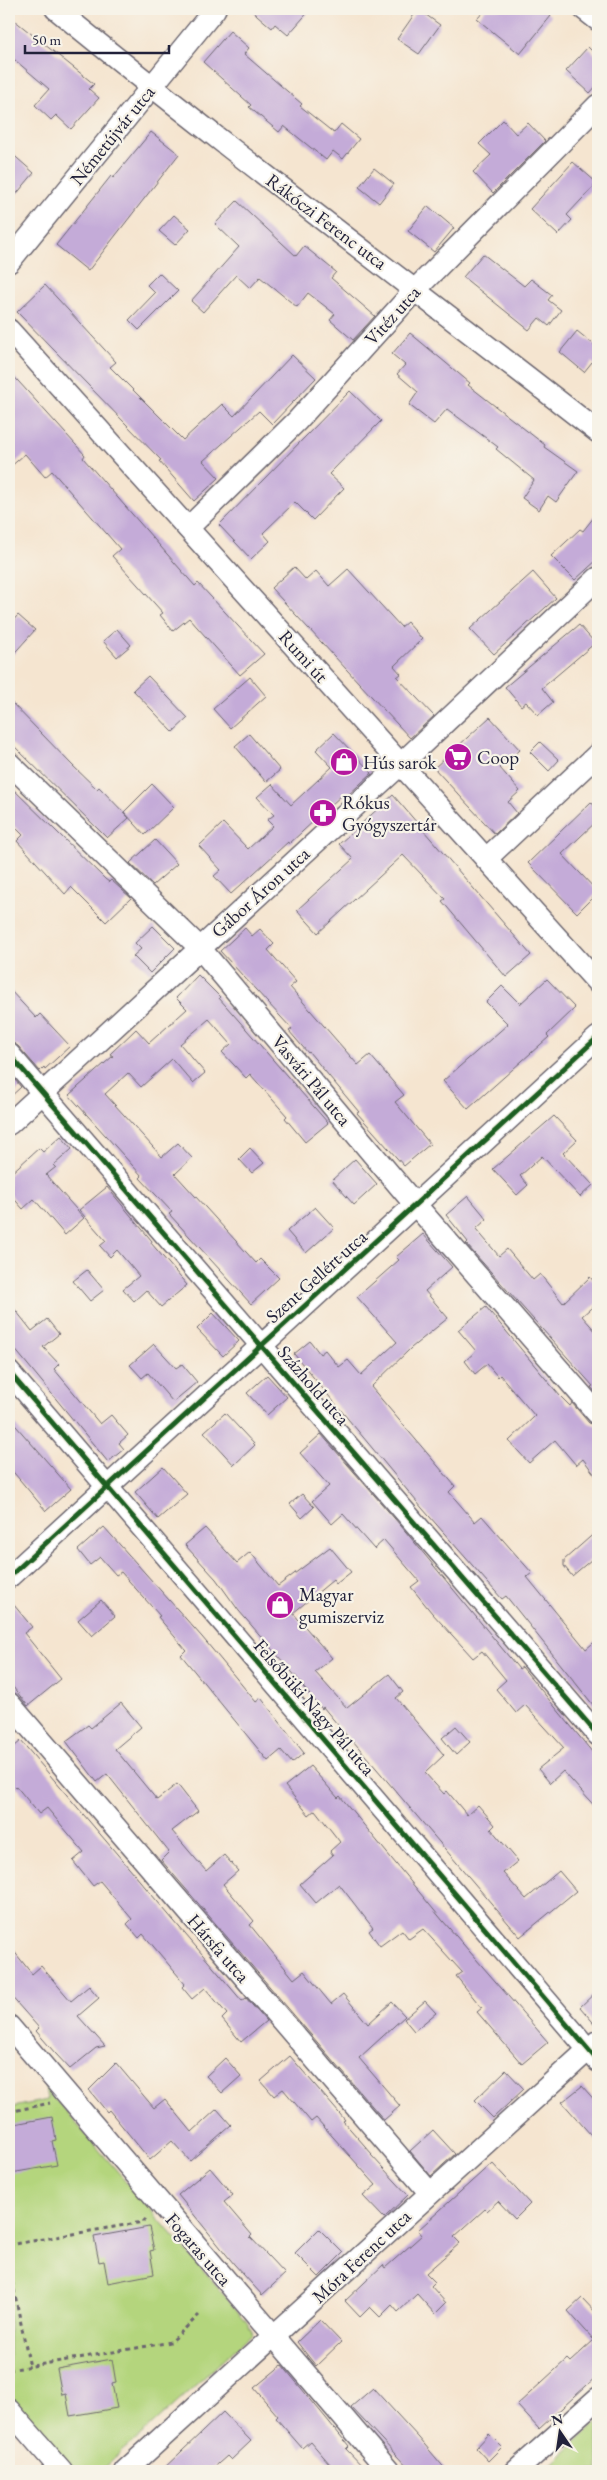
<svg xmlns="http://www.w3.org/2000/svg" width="607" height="2480" viewBox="0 0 607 2480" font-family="'EB Garamond',serif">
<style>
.green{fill:#b4d57d;stroke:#6b7c5c}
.building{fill:#c4abd8}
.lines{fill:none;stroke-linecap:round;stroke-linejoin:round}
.minor-casing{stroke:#6c666f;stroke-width:24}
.path{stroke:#6c666f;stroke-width:3;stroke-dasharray:4 4;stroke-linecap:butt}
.minor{stroke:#fff;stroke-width:21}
.cycleway-casing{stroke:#f7f3e8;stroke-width:8}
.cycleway{stroke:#1b5e20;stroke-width:5}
.labels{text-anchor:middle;stroke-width:4.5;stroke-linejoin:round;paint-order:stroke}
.street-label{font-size:19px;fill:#22223b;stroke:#f7f3e8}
.poi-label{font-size:19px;fill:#22223b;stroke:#f7f3e8;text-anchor:start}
</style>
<rect width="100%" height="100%" fill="#f7f3e8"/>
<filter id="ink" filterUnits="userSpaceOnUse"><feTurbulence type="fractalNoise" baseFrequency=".02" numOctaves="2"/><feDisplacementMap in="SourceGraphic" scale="10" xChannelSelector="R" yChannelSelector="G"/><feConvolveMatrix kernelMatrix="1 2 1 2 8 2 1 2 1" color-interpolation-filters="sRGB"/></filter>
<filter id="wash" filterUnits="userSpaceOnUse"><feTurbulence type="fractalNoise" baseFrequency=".0096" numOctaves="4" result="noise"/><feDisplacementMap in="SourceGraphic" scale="20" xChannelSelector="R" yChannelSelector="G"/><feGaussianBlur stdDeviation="1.12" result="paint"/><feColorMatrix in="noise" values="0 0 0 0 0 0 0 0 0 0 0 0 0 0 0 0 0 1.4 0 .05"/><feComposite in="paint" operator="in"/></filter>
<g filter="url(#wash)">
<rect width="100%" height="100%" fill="#f5e5d0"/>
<!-- green -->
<g class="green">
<path d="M45,2087l203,236 5,10 -152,138h-33l-59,-68v-295l38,-8z"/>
<path d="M598,2422v49h-53z"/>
</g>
<g id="blocks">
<!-- building -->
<g class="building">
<path d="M250,9h61l-23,26 -13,-11 -3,4z"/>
<path d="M418,9l22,16 -21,29 -22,-15z"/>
<path d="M486,9h56l9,7 -31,38 -43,-35z"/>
<path d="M9,16l85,68 -5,5 10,9 -28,31 -15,-14 -5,5 -16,-15 14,-16 -40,-34z"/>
<path d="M230,31l19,17 -5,6 58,50 -2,2 34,27 7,-9 18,15 -16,20 -10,-8 -7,9 -42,-34 -5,6 -30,-25 2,-2 -48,-43z"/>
<path d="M588,47l10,10v27l-8,9 -24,-22z"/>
<path d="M503,120l13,14 12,-11 17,18 -52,52 -20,-21 18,-17 -12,-11z"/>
<path d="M151,132l28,22 -91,117 -32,-26 55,-69 2,2z"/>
<path d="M9,151l25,22 -25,30z"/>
<path d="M573,162l24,21 -30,32 5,5 -14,15 -28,-26z"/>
<path d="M374,168l20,16 -15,19 -20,-16z"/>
<path d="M237,201l59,55 8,-10 32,26 -5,6 44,38 -22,24 -23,-20 5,-6 -27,-21 -11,14 -37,-30 -10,11 -14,-13 -33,37 -12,-11 48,-54 -24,-23z"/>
<path d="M428,206l26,22 -20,24 -26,-21z"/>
<path d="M174,215l16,14 -15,16 -16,-14z"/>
<path d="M483,254l41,32 7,-7 21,16 -4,5 13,10 -12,16 -10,-8 -10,12 -66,-53z"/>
<path d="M159,273l19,18 -39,39 -10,-10 26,-27 -8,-8z"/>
<path d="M45,285l71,77 -6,5 73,73 39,-36 12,12 58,-61 24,23 -44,46 -13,-13 -56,50 16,17 -25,23 -35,-40 2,-1 -144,-148z"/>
<path d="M577,331l21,17v20l-6,-6 -8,10 -24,-20z"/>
<path d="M410,333l60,50 -2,2 77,60 -1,2 34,24 -22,31 -8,-6 -9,14 -17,-12 12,-18 -38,-31 2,-2 -51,-38 -13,15 -25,-19 9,-13 -21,-18 8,-9 -13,-11z"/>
<path d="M9,371l76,84 -2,3 112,128 3,-3 66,71 -24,21 -51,-57 -16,13 -13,-16 3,-2 -51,-57 8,-7 -68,-78 -7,6 -20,-23 -16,14z"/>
<path d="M350,391l31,30 -52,53 15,14 -31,32 -18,-18 -32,31 7,8 -19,18 -32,-34z"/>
<path d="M598,512v47l-23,21 -24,-24 29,-27 3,2z"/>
<path d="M294,567l12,13 10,-9 13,15 19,-17 53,58 6,-5 15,17 -28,27 7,8 -4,3 37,39 -24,22 -139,-150z"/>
<path d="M533,572l23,26 -62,56 -24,-25z"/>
<path d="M18,615l17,15 -26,29v-34z"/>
<path d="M579,625l16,18 -53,45 11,14 -15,13 -12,-13 -5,4 -16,-19z"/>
<path d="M117,629l14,16 -14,12 -14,-16z"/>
<path d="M148,676l40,42 -15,14 -40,-42z"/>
<path d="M250,677l16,19 -36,32 -17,-19z"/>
<path d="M9,700l63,65 25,24 2,-2 30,31 -22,20 -98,-97z"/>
<path d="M490,717l30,33 -20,18 20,23 -12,11 9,11 -22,21 -61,-66z"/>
<path d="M334,733l38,40 -26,24 -3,-3 -54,50 -1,-2 -57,52 -17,-18 7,-6 -22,-24 24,-23 25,26 25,-23 -6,-6 7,-5 -17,-18 15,-13 19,21 41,-38 -16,-17z"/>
<path d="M249,734l31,36 -14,12 -31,-36z"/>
<path d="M540,742l19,18 -10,11 -19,-19z"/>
<path d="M152,784l22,23 -29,28 -21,-23z"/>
<path d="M9,785l96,94 4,3 2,-2 20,18 -25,24 -35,-35 -6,7 -48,-53 6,-6 -14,-14z"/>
<path d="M393,795l138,160 -25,22 -64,-76 3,-2 -42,-44 -85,78 -21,-23 56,-51 -14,-15z"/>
<path d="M591,802l7,8v10l-36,34 36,38 -21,21 -49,-50z"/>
<path d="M155,840l22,24 -24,21 -23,-22z"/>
<path d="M153,926l22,22 -25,25 -17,-17 8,-7 -6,-6z"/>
<path d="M245,928l7,8 8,-7 14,15 -6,6 28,32 -6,5 68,78 12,-10 34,40 -9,7 35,42 -26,22 -47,-53 2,-1 -50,-60 -1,1 -19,-22 3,-2 -72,-78z"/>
<path d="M198,975l22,22 -1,1 109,125 -23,19 -20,-24 2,-2 -37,-42 -4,4 -24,-26 9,-8 -22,-25 -29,25 25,29 -12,10 -21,-24 -31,28 -13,-14 -23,21 57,63 16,-14 14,15 -17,16 81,89 4,-4 19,19 -28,26 -82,-90 3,-2 -32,-34 2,-2 -73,-81 44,-39 -3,-2 26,-25 13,14 38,-34 -11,-11z"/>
<path d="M547,979l28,29 -28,27 2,2 -81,72 -25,-28 65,-57 -22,-22 16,-16 18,18z"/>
<path d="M9,989l27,29 4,-4 30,32 -25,23 -1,-2 -4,4 -22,-25 -9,-4z"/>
<path d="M9,1073l12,14 -12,11z"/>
<path d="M554,1116l23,24 -14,13 30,32 -13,12 -38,-41 -22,20 8,9 -11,10 -24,-26z"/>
<path d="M61,1136l11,13 -18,16 2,2 -10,8 38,43 -19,17 -31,-36 -11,10 -14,-16v-18l30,-27 4,4z"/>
<path d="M250,1148l14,15 -12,10 -13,-14z"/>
<path d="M355,1159l22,25 -23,21 -22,-25z"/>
<path d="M107,1187l45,54 -1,2 36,42 -26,22 -15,-17 -12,11 -11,-12 16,-13 -22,-26 -7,7 -10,-11 6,-5 -27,-31z"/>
<path d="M468,1196l19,23 -11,10 23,27 8,-7 26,31 7,-6 23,29 27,-26 8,9v16l-16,14 16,18v61l-7,-8 2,-1 -127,-142 2,-2 -22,-27z"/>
<path d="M315,1207l19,21 -28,25 -19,-22z"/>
<path d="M423,1234l29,33 -27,24 23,27 -37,30 -40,39 84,99 -6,6 26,30 7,-6 50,57 -5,4 59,72 12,-10v72l-92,-115 -4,3 -80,-91 -128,-154 16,-13 10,13 5,-4 14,17 9,-7 13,15 36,-33 -40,-45 42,-37 -3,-3z"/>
<path d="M87,1270l17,20 -14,11 -17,-20z"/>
<path d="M9,1302l23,29 15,-12 12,15 -16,13 16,17 -5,5 46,55 11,-9 17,20 -9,8 5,6 -16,13 -99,-120z"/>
<path d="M486,1307l74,89 10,10 2,-3 17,20 9,3v53l-15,-20 -7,6 -21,-25 -26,23 -20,-22 26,-25 -35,-41 -2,2 -11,-13 -12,10 -10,-13 11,-10 -18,-21z"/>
<path d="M213,1313l26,28 -16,15 -26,-27z"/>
<path d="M154,1344l22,24 6,-4 15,18 -24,20 -25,-29 -6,5 -12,-13z"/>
<path d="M267,1375l20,22 -20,18 -20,-22z"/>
<path d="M225,1413l30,32 -21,20 -30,-33z"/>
<path d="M9,1418l62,71 -25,22 -37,-44z"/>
<path d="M321,1434l80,92 118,143 3,-2 76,92v51l-35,-39 -13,12 -12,-14 26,-21 -39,-43 -9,8 -20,-24 10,-9 -24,-29 -9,7 -41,-45 -21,-26 8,-6 -35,-41 -10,9 -31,-35 -11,10 -20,-23 17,-15 -29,-33z"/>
<path d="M163,1467l24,27 -29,25 -23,-27z"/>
<path d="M302,1494l12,13 -12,11 -12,-14z"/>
<path d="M104,1527l98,110 54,65 5,-4 43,55 -12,10 -11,-13 -13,11 -87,-106 5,-5 -28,-33 2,-1 -39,-44 -5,3 -16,-18 -10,8 -12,-15z"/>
<path d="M205,1528l32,35 13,-11 28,34 52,-39 21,25 -15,12 -3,-4 -40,33 39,45 -17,14 32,36 42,-34 14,18 -7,6 48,57 -19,18 19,21 3,-3 20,24 11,-10 17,20 -4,4 27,32 -15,12 23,26 33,-28 17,20 -56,46 -167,-196 -1,1 -29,-35 -1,2 -19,-22 1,-1 -65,-75 -23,-32 -31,-34z"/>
<path d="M598,1530v24l-26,22 -8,-10v-6z"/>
<path d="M9,1599l23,28 -8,6 37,46 -33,27 -19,-24z"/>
<path d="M101,1600l14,16 -23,20 -14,-16z"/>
<path d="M121,1703l20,24 -26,22 42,51 20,-16 21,27 -26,20 34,40 18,-16 14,16 -15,13 31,37 -4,4 44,54 10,-8 27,33 12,-10 25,30 24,-22 13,14 -46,42 41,48 -16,14 -223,-260 8,-8 -62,-78 -10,8 -31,-41 22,-16 3,3z"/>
<path d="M456,1726l14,16 -14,13 -14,-17z"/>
<path d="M21,1741l221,260 4,-3 20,23 -25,21 -19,-23 5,-5 -22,-26 -13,11 -10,-12 3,-3 -42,-50 -4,4 -12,-14 5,-5 -32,-38 -7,5 -20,-25 11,-9 -37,-44 -8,6 -23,-28 -7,7v-42z"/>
<path d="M310,1766l28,32 2,-2 103,125 105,121 -26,22 -45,-52 5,-4 -26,-32 6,-4 -39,-43 -14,10 -7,-9 -22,16 -11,-15 4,-3 -34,-44 -23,19 -16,-19 33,-29 -3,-4 10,-9 -25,-32 -6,5 -24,-29z"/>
<path d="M9,1945l23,29 9,-8 30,35 18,-15 10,12 -21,18 27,30 -9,2 -26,21 -15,-16 -19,-22 3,-3 -30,-34z"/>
<path d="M598,1990v38l-18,-21z"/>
<path d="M425,2001l11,12 -22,18 -10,-12z"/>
<path d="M290,2056l55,64 -2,1 29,33 -1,1 37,40 -24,23 -21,-22 13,-11 -60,-67 -5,4 -28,-33 -9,7 -13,-15z"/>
<path d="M225,2058l16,18 -19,17 -16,-17z"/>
<path d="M116,2063l38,45 11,-9 27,33 25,-23 14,16 -41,36 -18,-20 -22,19 -41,-50 -2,2 -18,-22z"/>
<path d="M506,2070l18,19 -31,29 -18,-18z"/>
<path d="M582,2086l16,18v39l-36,-41z"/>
<path d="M52,2117l4,23 -4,1 5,24 -46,8 -2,-48z"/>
<path d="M433,2130l22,24 -24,22 -21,-25z"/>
<path d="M492,2163l38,41 -15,15 -17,-18 -11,10 -2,-2 -31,28 6,6 -34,30 9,9 -4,4 15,17 -11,11 -18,-20 -19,18 -6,-7 -12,12 -10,-10 -10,10 -15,-16 38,-36 2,3 37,-33 -4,-5z"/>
<path d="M210,2168l23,27 -9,7 28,33 -2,2 35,37 -23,21 -28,-31 -56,-69z"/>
<path d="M149,2227l5,23 -4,1 4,23 -46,9 -4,-22 -5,1 -5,-25z"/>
<path d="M319,2229l24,24 -24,24 -24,-24z"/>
<path d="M582,2298l16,17v60l-59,54 -22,-24 50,-46 3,3 24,-22 -26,-29z"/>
<path d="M320,2320l21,22 -25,24 -19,-24z"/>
<path d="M112,2359l4,24 -4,1 5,24 -47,8 -4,-22 -4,1 -5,-26z"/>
<path d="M282,2365l67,81 -3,3 21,22h-31l-26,-30 -8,7 -26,-30 2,-2 -24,-28z"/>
<path d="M373,2388l46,50 28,33h-36l-60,-64z"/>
<path d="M223,2412l28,29 -20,19 -4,-4 -17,15h-49z"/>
<path d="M489,2434l13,13 -14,14 -12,-13z"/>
</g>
</g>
</g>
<g filter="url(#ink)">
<use href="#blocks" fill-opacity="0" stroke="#6c666f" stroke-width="1"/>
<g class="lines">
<defs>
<g id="minor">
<path d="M56,9c177,145 362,282 542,423"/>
<path d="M584,9l14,11"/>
<path d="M9,262l206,-253"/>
<path d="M9,330l589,653"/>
<path d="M188,528l109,-107 119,-132 182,-184"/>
<path d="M9,763l190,184 208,248 191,219"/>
<path d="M486,859l112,-105"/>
<path d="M9,1054l589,681"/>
<path d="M9,1124l393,-361 196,-185"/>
<path d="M9,1372l589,689"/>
<path d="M9,1577l589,-540"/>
<path d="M9,1703l421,490"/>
<path d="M9,2026l380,445"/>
<path d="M9,2410l53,61"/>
<path d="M125,2471l473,-430"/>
<path d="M516,2471l82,-73"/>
</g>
</defs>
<!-- minor casing -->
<use href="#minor" class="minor-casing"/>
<!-- path -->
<g class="path">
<path d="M9,2112l41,-9"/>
<path d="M9,2245l134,-23 4,-4"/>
<path d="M9,2266l21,101"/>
<path d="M9,2370l162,-28 28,-27"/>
</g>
<!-- minor -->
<use href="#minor" class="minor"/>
<defs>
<g id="cycleway">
<path d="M9,1054l589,681"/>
<path d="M9,1372l589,689"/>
<path d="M9,1577l589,-540"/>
</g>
</defs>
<!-- cycleway casing -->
<use href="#cycleway" class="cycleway-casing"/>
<!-- cycleway -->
<use href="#cycleway" class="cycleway"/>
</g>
</g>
<!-- icons -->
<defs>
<symbol id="supermarket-disc" viewBox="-11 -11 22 22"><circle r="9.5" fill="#b5179e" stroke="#f7f3e8"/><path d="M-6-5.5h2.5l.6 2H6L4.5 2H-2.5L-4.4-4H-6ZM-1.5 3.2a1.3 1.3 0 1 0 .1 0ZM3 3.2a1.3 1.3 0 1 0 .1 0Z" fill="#fff"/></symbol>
<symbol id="shop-disc" viewBox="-11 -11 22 22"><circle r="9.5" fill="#b5179e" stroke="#f7f3e8"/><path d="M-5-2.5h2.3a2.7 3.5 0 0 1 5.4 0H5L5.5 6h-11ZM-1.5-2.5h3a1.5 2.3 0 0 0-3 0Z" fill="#fff"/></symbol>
<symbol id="pharmacy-disc" viewBox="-11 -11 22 22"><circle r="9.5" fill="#b5179e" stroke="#f7f3e8"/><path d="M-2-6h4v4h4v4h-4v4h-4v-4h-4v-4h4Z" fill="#fff"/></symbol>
</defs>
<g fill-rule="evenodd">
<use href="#supermarket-disc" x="442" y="741" width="32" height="32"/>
<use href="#shop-disc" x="328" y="746" width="32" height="32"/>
<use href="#pharmacy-disc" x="307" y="797" width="32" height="32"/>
<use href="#shop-disc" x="264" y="1589" width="32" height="32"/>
</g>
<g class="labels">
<!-- street labels -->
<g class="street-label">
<text transform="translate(112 135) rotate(-51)" y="7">Németújvár utca</text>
<text transform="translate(327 221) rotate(37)" y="7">Rákóczi Ferenc utca</text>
<text transform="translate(392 315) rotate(-48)" y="7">Vitéz utca</text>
<text transform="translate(304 656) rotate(48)" y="7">Rumi út</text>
<text transform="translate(260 892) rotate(-42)" y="7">Gábor Áron utca</text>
<text transform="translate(312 1080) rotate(50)" y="7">Vasvári Pál utca</text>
<text transform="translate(316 1276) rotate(-42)" y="7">Szent Gellért utca</text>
<text transform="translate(314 1385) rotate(49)" y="7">Százhold utca</text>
<text transform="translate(315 1707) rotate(49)" y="7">Felsőbüki Nagy Pál utca</text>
<text transform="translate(219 1948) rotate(49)" y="7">Hársfa utca</text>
<text transform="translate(199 2249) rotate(49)" y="7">Fogaras utca</text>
<text transform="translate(361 2256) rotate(-43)" y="7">Móra Ferenc utca</text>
</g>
<!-- poi labels -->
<g class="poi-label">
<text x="477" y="764">Coop</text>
<text x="363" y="769">Hús sarok</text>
<text x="342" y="809">Rókus<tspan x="342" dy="22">Gyógyszertár</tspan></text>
<text x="299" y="1601">Magyar<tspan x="299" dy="22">gumiszerviz</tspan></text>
</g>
</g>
<!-- margin -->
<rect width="607" height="2480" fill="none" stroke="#f7f3e8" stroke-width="30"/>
<!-- north arrow -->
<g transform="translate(560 2432) rotate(347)" stroke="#f7f3e8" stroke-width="4" paint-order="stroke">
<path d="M0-4L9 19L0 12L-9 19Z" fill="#22223b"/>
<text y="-8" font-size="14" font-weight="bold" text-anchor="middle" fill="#22223b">N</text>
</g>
<!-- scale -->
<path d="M25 45v8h144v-8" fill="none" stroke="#22223b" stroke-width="2.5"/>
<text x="32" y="45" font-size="15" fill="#22223b" stroke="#f7f3e8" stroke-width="4" paint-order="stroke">50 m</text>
</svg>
